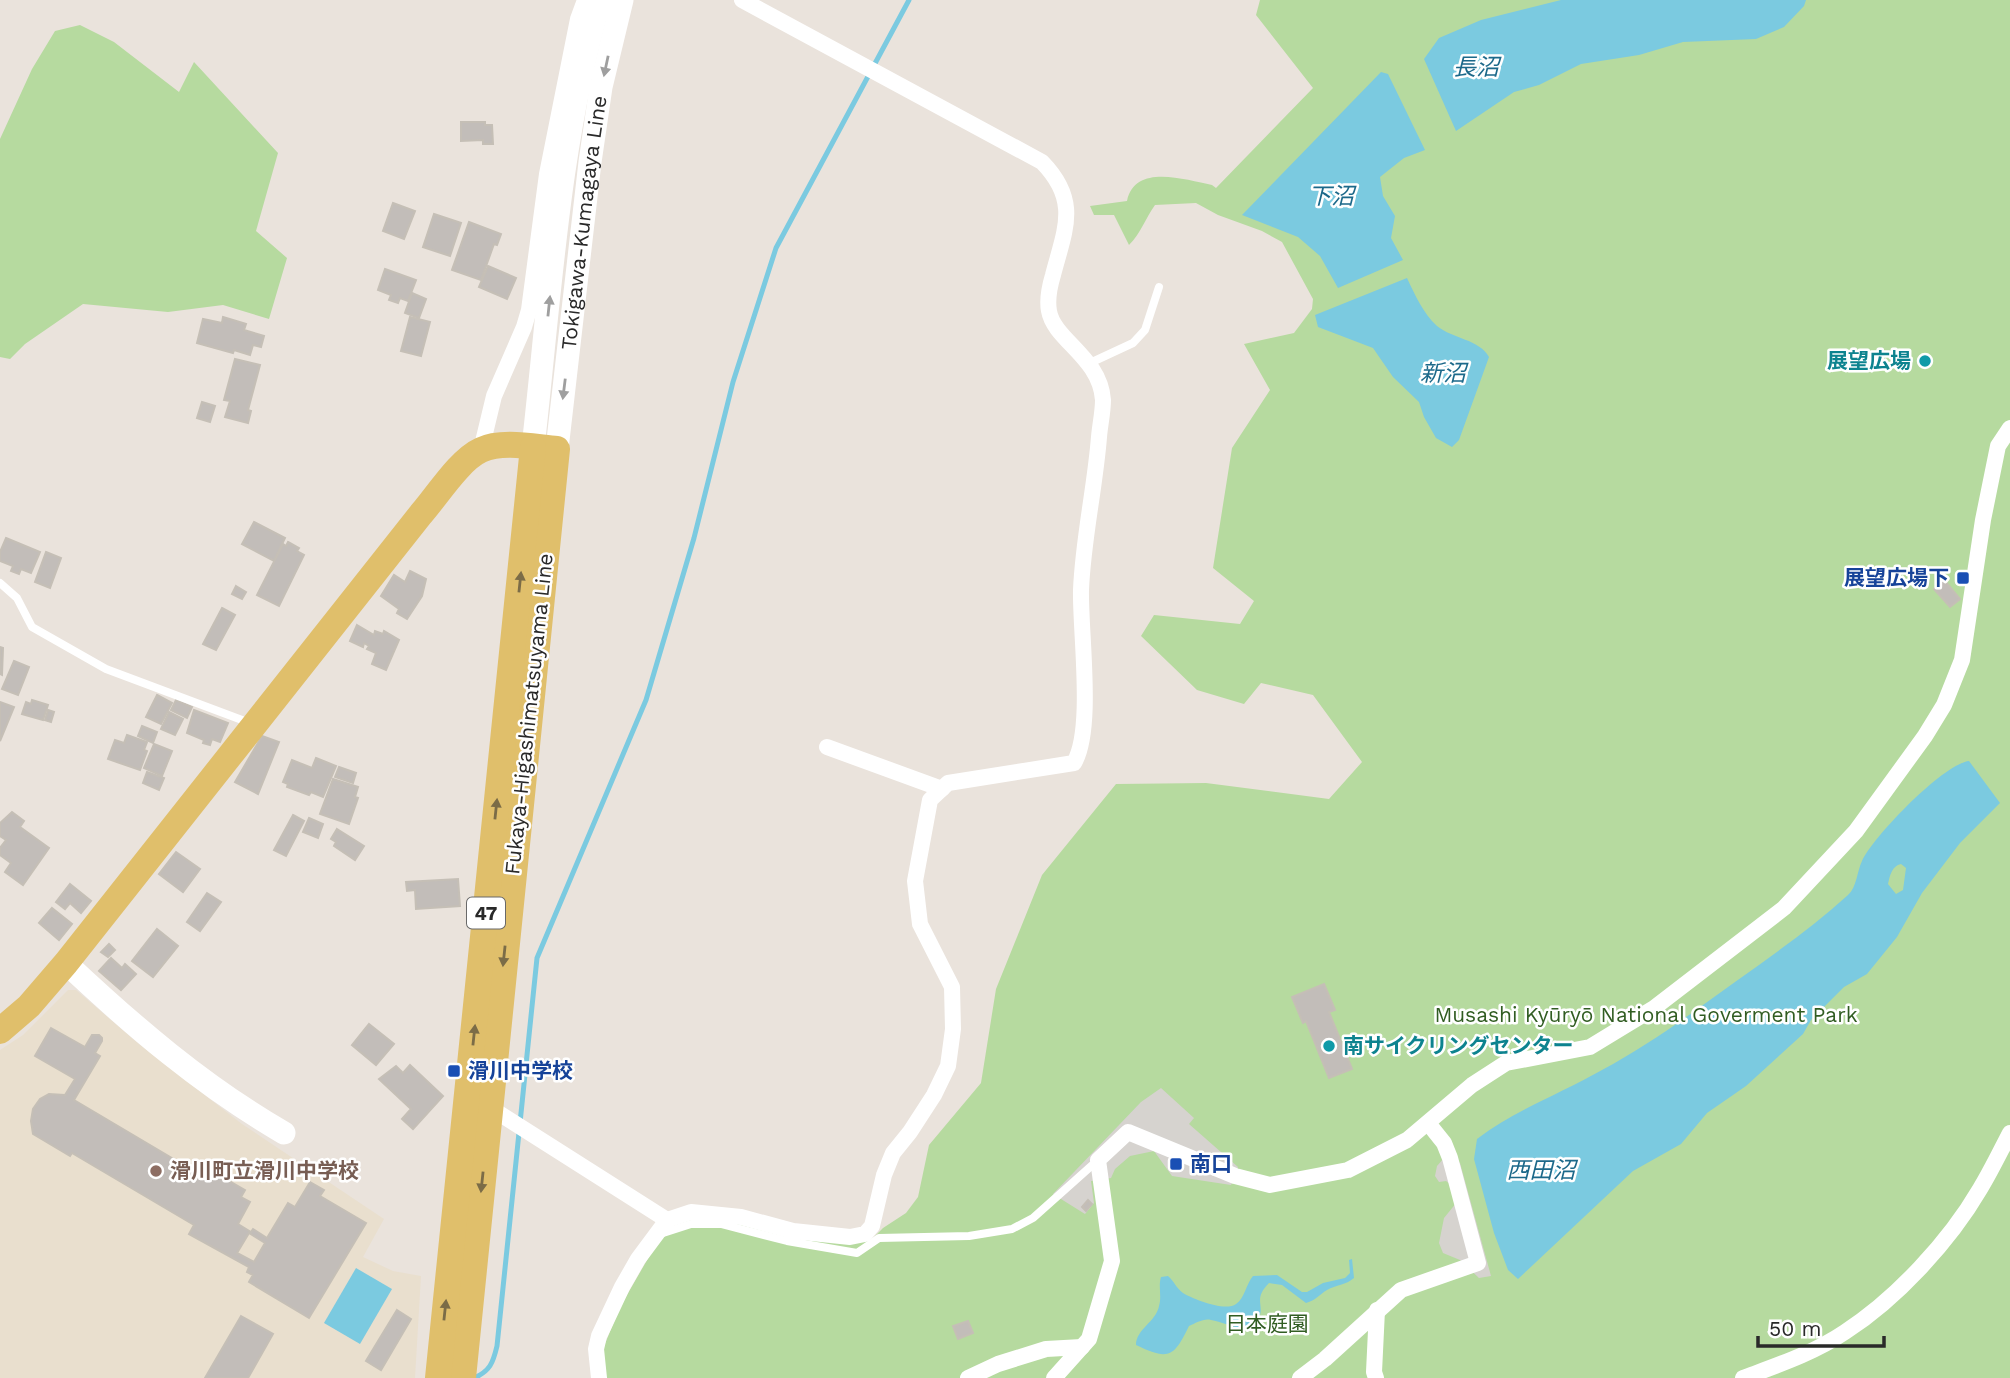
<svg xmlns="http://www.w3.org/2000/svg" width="2010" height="1378" viewBox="0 0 2010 1378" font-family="'Work Sans','Noto Sans JP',sans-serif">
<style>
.education{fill:#e9dfce}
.green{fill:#b6da9f}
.plaza{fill:#d6d3cf}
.water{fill:#7bcae0;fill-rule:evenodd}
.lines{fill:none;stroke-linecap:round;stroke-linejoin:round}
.stream{stroke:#7bcae0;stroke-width:5}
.building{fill:#c2bdb9;stroke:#c5bfb6;stroke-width:2;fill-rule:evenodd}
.lane{stroke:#fff;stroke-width:8}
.street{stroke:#fff;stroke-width:16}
.secondary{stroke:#fff;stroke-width:23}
.primary{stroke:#e0bf6b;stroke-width:26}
.oneway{fill:#9f9f9f}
.oneway2{fill:#7b6c47}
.culture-dot{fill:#0f9aa8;stroke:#fff;stroke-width:2.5}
.transit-dot{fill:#1a4fb4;stroke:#fff;stroke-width:2.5}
.education-dot{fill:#8d6e63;stroke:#fff;stroke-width:2.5}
.labels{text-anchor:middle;stroke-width:5;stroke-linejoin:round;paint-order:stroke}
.shield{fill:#fff;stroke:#696969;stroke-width:2}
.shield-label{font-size:19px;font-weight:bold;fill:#292929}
.street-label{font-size:21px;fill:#292929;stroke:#fff}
.culture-label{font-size:21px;font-weight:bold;fill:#0d838f;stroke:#fff;text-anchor:end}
.transit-label{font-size:21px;font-weight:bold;fill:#164399;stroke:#fff;text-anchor:start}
.park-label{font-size:21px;fill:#315d22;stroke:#fff}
.education-label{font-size:21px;font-weight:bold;fill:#785e54;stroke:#fff;text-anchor:start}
.water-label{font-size:23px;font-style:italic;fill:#1c698a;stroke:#fff}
</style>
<rect width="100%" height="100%" fill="#eae3dc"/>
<!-- education -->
<path class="education" d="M68,990h8l63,54 103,80 142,95 -21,38 30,14 28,5 -6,102h-415v-328l23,-15z"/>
<!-- green -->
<g class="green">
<path d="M1260,0h750v1378h-1407l-3,-22 20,-49 30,-52 20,-28 24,-9 178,21 11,-11 23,-15 12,-16 11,-52 52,-62 15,-94 46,-114 74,-91 90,-1 123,16 33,-37 -49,-67 -52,-12 -17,21 -47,-14 -56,-54 13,-21 86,9 14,-23 -41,-33 19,-120 38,-58 -26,-46 50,-11 18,-24 1,-10 -31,-57 -20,-11 -44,-16 -22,-12 -41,2c-10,14 -14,28 -26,40l-15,-30h-20l-4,-9 37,-5c8,-38 58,-21 85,-16l4,3 97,-100 -57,-73z"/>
<path d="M80,25l34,17 65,50 15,-30 84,91 -22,78 31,27 -18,61 -46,-14 -55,7 -85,-8 -58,40 -15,15 -10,-2v-218l32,-70 23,-38z"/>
</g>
<!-- plaza -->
<g class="plaza">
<path d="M1161,1088l33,30 -5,6 49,43 -7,18 -59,-9 -18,-25 -24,5 -15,13 -4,9 -20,3 3,22 -9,11 -32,-20 88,-92z"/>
<path d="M1444,1158h9l7,5 31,113 -12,2 -19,-18 -17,-7 -4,-10 5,-25 13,-16 -2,-14 -9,-7 -7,1 -4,-6 2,-10z"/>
</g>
<!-- water -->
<g class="water">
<path d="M1561,0h245l-2,6 -20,21 -28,12 -73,3 -44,13 -58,9 -42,21 -25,7 -58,39 -32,-72 15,-21 42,-18z"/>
<path d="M1381,72l7,2 37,76 -21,8 -24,19 3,19 12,20 -4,22 12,22 -65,28 -18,-32 -22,-19 -56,-22z"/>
<path d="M1407,278c8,17 16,35 30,48 16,13 42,13 52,31l-30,83 -7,7 -16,-9 -12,-21 -5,-15 -26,-25 -20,-29 -55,-21 -3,-12z"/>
<path d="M1969,761l31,42 -40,40 -38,50 -25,44 -30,37 -23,13 -33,33 -8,14 -57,52 -39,27 -26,31 -48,27 -115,108 -10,-9 -14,-37 -20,-74 3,-20c38,-29 83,-45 125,-69 47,-25 90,-57 133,-88 39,-28 78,-55 113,-87 9,-8 9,-24 14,-34 11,-24 81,-97 107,-100zM1901,864l5,4 -3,22 -7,4 -8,-10c2,-9 4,-18 13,-20z"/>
<path d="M1352,1259l2,19c-8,7 -18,7 -27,12 -8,5 -11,10 -21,13l-24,-18 -13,-2c-17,17 -3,23 -11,36 -12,18 -32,3 -47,1 -7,-2 -15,3 -22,6 -15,31 -20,35 -53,19 0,-16 20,-23 23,-39 3,-10 -1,-19 2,-29l7,-1c6,5 9,13 15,17 10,6 42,19 53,11 9,-6 10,-20 17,-28l24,-1 25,17h5l16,-9 22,-5 5,-5 -1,-13z"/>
<path d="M356,1268l36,21 -32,55 -36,-21z"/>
</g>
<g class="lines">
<!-- stream -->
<path class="stream" d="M474,1378c16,-7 19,-15 23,-32l40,-388 109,-258 48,-162 39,-156 43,-134 133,-248"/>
</g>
<!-- building -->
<g class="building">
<path d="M461,122h24v3h7l1,19h-10v-4l-22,1z"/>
<path d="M393,203l22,8 -11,28 -21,-8z"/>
<path d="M434,214l27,9 -11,33 -27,-9z"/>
<path d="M469,222l32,12 -4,11 -3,-1 -13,36 -29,-10z"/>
<path d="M488,266l28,12 -9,21 -28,-12z"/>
<path d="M385,269l31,11 -8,21 -8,-3 -2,5 -9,-3 2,-5 -13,-5z"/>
<path d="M412,293l14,6 -7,19 -14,-5z"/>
<path d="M223,317l23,7 -2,6 20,6 -3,11 -8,-2 -3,10 -16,-5 -1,3 -36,-10 6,-24 19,4z"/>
<path d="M410,317l20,5 -9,34 -20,-5z"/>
<path d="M235,359l25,6 -12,45 3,1 -3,12 -23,-6 5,-16 -6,-1z"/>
<path d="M202,402l13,4 -5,16 -13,-4z"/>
<path d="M254,522l31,16 -11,23 -32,-17z"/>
<path d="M6,538l34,14 -9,21 -10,-4 -2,5 -8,-3 2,-5 -13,-5v-9z"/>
<path d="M288,542l11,6 -2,3 7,4 -25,51 -22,-11 26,-51 3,2z"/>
<path d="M46,552l15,6 -11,30 -15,-6z"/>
<path d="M410,571l16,8 -4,17 -15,23 -10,-6 2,-4 -18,-13 13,-21 11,7z"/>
<path d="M1944,580l16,19 -10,8 -16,-18z"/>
<path d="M236,586l10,6 -4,7 -10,-5z"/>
<path d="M222,608l13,7 -19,35 -13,-6z"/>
<path d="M357,625l17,10 1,-4 8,3 1,-3 15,9 -13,30 -14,-6 4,-11 -9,-4 2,-3 -5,-3 -1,4 -13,-6z"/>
<path d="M0,647l3,1 -1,27 -2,-1z"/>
<path d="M14,661l15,6 -11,28 -16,-6z"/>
<path d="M157,695l15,8 -11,21 -15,-7z"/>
<path d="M32,700l16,5 -5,15 -21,-6 4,-12 5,2z"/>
<path d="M176,700l16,7 -5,11 -16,-8z"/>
<path d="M0,702l14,5 -14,34z"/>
<path d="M48,710l6,2 -3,10 -6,-2z"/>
<path d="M194,710l34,13 -8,19 -8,-3 -2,6 -7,-2 1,-3 -17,-7z"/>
<path d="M169,712l14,7 -8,16 -14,-6z"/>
<path d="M142,726l15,6 -4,11 -15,-7z"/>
<path d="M127,735l20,7 -3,8 3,1 -7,19 -32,-11 7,-19 9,3z"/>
<path d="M262,736l17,6 -21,52 -23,-12z"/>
<path d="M154,744l18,7 -10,25 -18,-8z"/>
<path d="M316,758l20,8 -13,31 -12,-5 -2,3 -22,-8 1,-3 -5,-2 9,-22 20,8z"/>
<path d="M339,767l17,6 -3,10 -18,-6z"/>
<path d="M147,772l17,6 -5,12 -16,-7z"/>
<path d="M333,779l25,8 -3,10 3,1 -9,26 -29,-10z"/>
<path d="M12,812l12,9 -4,6 29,21 -26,37 -18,-13 6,-9 -11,-8v-7l6,-8 -6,-4v-13z"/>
<path d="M293,815l11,6 -18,35 -12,-6z"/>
<path d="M309,818l14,6 -5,14 -15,-6z"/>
<path d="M337,829l27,17 -9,14 -21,-14 2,-4 -5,-3z"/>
<path d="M176,852l24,17 -17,23 -24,-18z"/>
<path d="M458,879l2,27 -44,3 -1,-19 -8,1 -1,-9z"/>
<path d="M70,884l21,17 -10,12 -11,-10 -5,6 -9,-7z"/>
<path d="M207,893l14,9 -21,29 -13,-9z"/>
<path d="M52,908l20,16 -13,16 -20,-17z"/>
<path d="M157,929l21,17 -25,31 -21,-16z"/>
<path d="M109,944l6,6 -7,7 -7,-5z"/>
<path d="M111,958l11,10 3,-4 11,10 -15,16 -22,-19z"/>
<path d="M1324,984l11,26 -6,2 23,57 -23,9 -23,-57 -3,2 -11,-26z"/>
<path d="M369,1024l25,20 -18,21 -24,-20z"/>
<path d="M51,1028l34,19 7,-12h7l3,3v3l-7,12 5,3 -26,44 130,77 4,-8 37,21 -4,7 9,5 -12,22 13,8 2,-3 14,9 21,-35 7,4 15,-25 14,8 -4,6 46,27 -57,95 -60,-36 4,-7 -6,-3 2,-5 -60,-33 5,-9 -122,-72 -2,3 -37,-22 -2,-13 2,-12 7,-10 9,-5 16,1 10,-16 -40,-23zM249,1233l16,10 -11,19 -17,-9z"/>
<path d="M410,1065l33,31 -30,33 -11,-10 9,-10 -32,-30 17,-13 7,7z"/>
<path d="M1088,1200l4,4 -6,7 -4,-4z"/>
<path d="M397,1310l14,9 -30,51 -15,-9z"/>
<path d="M241,1316l32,18 -25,44h-43z"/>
<path d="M968,1321l5,12 -15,6 -5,-13z"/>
</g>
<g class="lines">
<!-- lane -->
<g class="lane">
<path d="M1090,363l43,-20 12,-13 14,-43"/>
<path d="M0,583l17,15 15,29 74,42 144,54"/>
<path d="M660,1234l31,-10h30l66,17 70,12 22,-15 90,-2 43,-7 21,-11 65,-58"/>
</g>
<!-- street -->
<g class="street">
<path d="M481,450l13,-54 30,-69 5,-17 18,-136 31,-155 7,-19"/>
<path d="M827,747l115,42"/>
<path d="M486,1105l181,115"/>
<path d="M599,1378l-3,-29 3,-13 23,-49 16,-28 29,-39 24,-8 50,5 52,14 57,6 15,-3 7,-8 12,-51 9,-22 17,-21 24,-37 14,-29 5,-37 -1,-42 -32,-63 -5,-43 15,-81 18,-17 126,-20c20,-33 6,-131 7,-173 2,-51 14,-102 18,-153 1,-12 4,-25 4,-37 -3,-43 -49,-60 -54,-89 -2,-11 1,-26 4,-36 12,-46 27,-74 -11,-113l-300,-162"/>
<path d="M968,1378l30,-14 48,-15 36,-2"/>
<path d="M1054,1378l35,-39 23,-78 -14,-101 30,-28 107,44 35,9 78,-15 59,-30 65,-55 34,-22 84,-16 64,-39 130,-100 72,-77 69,-95 19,-31 18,-45 21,-140 15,-74 12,-18"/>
<path d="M1300,1378l25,-19 76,-69 77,-27 -28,-105 -6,-15 -16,-20"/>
<path d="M1376,1378l-2,-6 3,-62"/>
<path d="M1743,1378c35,-13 71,-25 102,-46 51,-33 104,-90 135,-143 11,-18 20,-37 30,-56"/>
</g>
<!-- secondary -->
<g class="secondary">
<path d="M533,447c17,-148 25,-304 67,-447"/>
<path id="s1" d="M557,449l33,-287 11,-75 21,-87"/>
<path d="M66,963c68,64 137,123 218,170"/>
</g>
<!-- primary -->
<g class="primary">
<path d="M0,1031l29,-25 37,-43 355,-449c16,-18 38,-54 60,-64 21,-10 53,-3 76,-1l-94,929"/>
<path d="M438,1378l95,-931"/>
</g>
</g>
<!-- one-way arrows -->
<defs><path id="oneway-solid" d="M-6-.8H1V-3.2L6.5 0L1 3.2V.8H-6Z" transform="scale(1.75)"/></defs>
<g class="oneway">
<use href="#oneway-solid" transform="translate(606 66) rotate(102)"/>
<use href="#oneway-solid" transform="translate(549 306) rotate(-84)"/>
<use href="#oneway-solid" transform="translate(564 389) rotate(97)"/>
</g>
<g class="oneway2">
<use href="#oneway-solid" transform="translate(520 582) rotate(-84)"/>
<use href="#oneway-solid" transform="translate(496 809) rotate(-84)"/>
<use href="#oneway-solid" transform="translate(504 956) rotate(96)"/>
<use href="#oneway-solid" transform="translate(474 1035) rotate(-84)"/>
<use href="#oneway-solid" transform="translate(482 1182) rotate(96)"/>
<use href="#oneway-solid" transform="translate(445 1310) rotate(-84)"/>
</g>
<!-- markers -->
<g class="culture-dot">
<circle cx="1925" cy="361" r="7"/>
<circle cx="1329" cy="1046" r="7"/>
</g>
<g class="transit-dot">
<rect x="1956" y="571" width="14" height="14" rx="3.5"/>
<rect x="447" y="1064" width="14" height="14" rx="3.5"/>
<rect x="1169" y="1157" width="14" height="14" rx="3.5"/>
</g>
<circle class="education-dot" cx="156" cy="1171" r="7"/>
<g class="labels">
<!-- shield labels -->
<rect class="shield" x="467" y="897.5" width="38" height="31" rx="5"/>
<g class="shield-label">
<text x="486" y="920">47</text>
</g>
<!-- street labels -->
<g class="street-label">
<text dy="7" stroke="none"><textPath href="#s1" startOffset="228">Tokigawa-Kumagaya Line</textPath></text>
<text transform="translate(529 714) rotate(-84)" y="7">Fukaya-Higashimatsuyama Line</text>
</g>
<!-- culture labels -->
<g class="culture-label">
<text x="1911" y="368">展望広場</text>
<text x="1343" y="1053" text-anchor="start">南サイクリングセンター</text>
</g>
<!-- transit labels -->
<g class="transit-label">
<text x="1949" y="585" text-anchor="end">展望広場下</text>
<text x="468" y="1078">滑川中学校</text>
<text x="1190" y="1171">南口</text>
</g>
<!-- park labels -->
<g class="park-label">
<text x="1646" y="1022">Musashi Kyūryō National Goverment Park</text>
<text x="1267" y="1331">日本庭園</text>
</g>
<!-- education labels -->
<g class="education-label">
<text x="170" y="1178">滑川町立滑川中学校</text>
</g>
<!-- water labels -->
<g class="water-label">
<text x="1476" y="75">長沼</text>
<text x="1331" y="204">下沼</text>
<text x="1443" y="381">新沼</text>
<text x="1541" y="1178">西田沼</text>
</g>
</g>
<!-- scale -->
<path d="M1758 1336v10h126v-10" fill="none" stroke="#292929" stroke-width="3.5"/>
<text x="1769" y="1336" font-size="21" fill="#292929" stroke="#ffffff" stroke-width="5" paint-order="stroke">50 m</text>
</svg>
